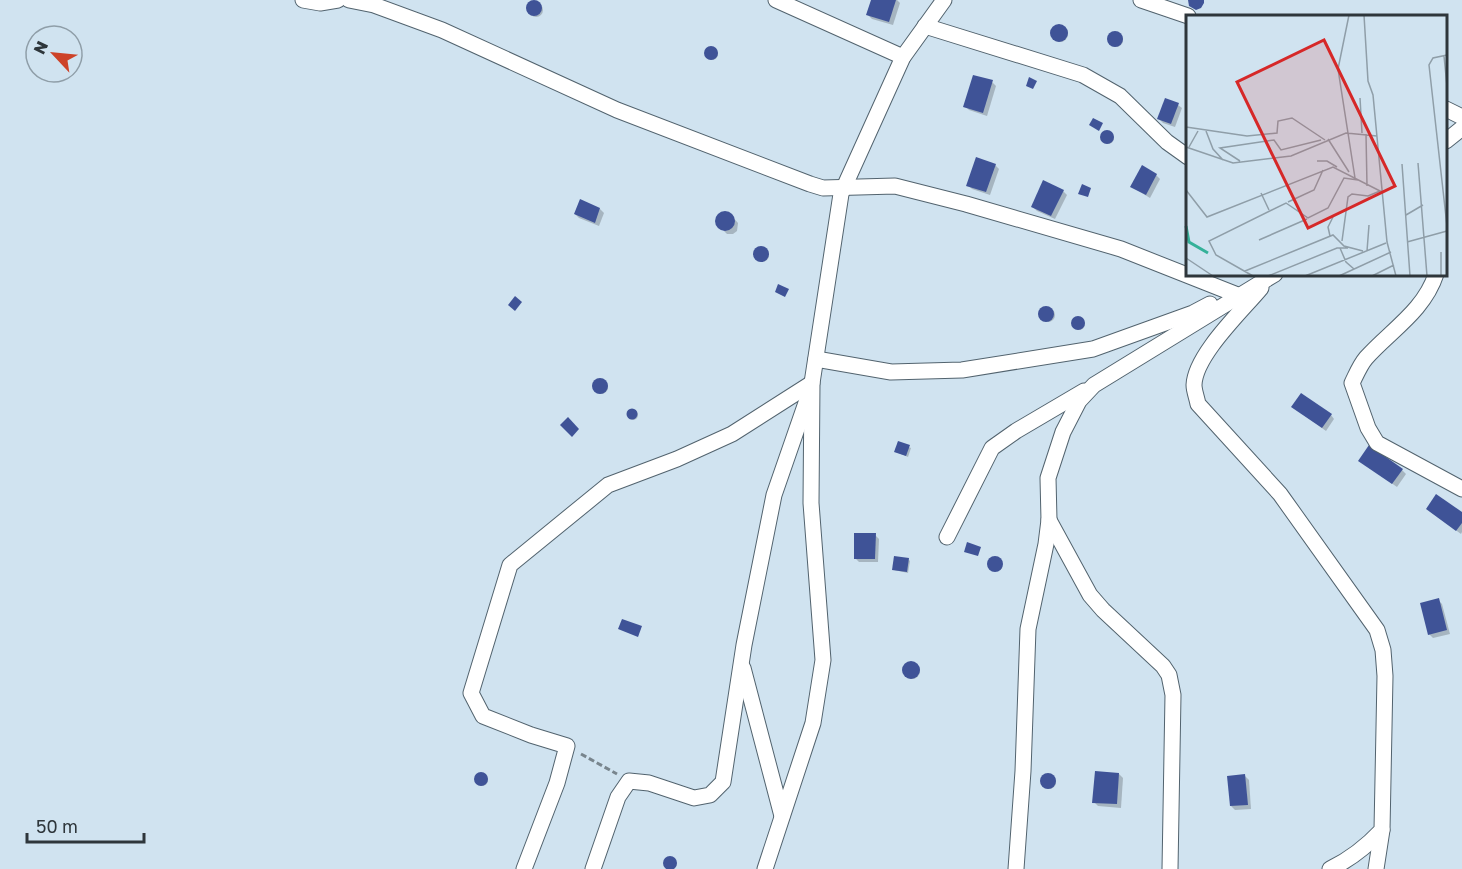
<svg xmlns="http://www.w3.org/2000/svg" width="1462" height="869" viewBox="0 0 1462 869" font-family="'Golos Text',sans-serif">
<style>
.shadow{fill:#0003}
.building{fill:#3f5397}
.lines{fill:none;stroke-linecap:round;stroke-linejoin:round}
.street-casing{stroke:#52636e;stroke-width:17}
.path{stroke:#78858d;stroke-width:3;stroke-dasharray:6 3;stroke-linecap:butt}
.street{stroke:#fff;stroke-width:15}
.inset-river{fill:none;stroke:#34b199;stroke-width:3}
.inset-road{fill:none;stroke:#8f9ea8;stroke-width:1.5}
.view{fill:#d62828;fill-opacity:0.15;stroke:#d62828;stroke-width:3}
.inset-edge{fill:none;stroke:#2e363b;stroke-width:3}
</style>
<rect width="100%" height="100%" fill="#d0e3f0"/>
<!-- shadow -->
<g class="shadow">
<path d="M873,0h24l3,3 -7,22 -21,-6 -4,-4z"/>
<circle cx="536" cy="10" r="7"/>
<circle cx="1060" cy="34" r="8"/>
<circle cx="1116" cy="40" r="7"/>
<circle cx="712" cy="54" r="6"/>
<path d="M992,82l4,4 -9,30 -18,-6 -4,-4z"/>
<path d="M1178,105l4,3 -7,19 -12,-4 -4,-4z"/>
<circle cx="1108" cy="138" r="6"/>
<path d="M995,165l4,4 -9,26 -18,-6 -4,-4z"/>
<path d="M1156,175l4,4 -10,19 -18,-11z"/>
<path d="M1063,191l4,4 -12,24 -18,-8 -4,-4z"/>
<path d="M600,209l4,4 -5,13 -20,-8 -4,-4z"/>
<path d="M723,214h7l8,9 -1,8 -4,3h-6l-9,-9 -1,-5z"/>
<circle cx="762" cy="255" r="7"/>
<circle cx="1048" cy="315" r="7"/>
<circle cx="1079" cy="324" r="6"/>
<circle cx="601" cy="387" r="7"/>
<path d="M1293,407l38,8 3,4 -8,12z"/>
<circle cx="633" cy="415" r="5"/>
<path d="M899,443l12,5 -3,9 -12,-5z"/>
<path d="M1364,464l38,6 4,4 -9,13z"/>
<path d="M1432,513l30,1v18l-1,2z"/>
<path d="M875,535l4,4 -1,23h-19l-4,-4z"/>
<path d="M993,558h4l5,5v6h-10l-2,-7z"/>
<path d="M908,559l2,2 -2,12 -14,-3z"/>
<path d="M1438,600l4,4 8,30 -17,4 -4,-4z"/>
<circle cx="912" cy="671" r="8"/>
<path d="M1119,774l4,4 -2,30 -23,-2 -4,-4z"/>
<circle cx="482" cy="780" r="6"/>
<circle cx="1049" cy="782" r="7"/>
<path d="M1245,776l4,4 2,29 -16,1 -4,-4z"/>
<circle cx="671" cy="864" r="5.5"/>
</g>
<!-- building -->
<g class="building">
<path d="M871,0h25l-7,22 -23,-7z"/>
<path d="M1188,0h16v3l-3,5 -5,2 -7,-4z"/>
<circle cx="534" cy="8" r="8"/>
<circle cx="1059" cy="33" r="9"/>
<circle cx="1115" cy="39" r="8"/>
<circle cx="711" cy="53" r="7"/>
<path d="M973,75l20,5 -10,33 -20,-6z"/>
<path d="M1029,77l8,4 -4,8 -7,-3z"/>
<path d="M1165,98l14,5 -8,21 -14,-5z"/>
<path d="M1093,118l10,5 -4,8 -10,-6z"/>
<circle cx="1107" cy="137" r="7"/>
<path d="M976,157l20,7 -10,28 -20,-6z"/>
<path d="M1142,165l15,9 -11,21 -16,-8z"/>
<path d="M1043,180l21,10 -13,26 -20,-9z"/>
<path d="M1082,184l9,4 -3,9 -10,-3z"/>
<path d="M580,199l20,9 -5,15 -21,-9z"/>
<circle cx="725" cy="221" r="10"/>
<circle cx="761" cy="254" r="8"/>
<path d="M778,284l11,5 -4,8 -10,-5z"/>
<path d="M515,296l7,6 -7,9 -7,-6z"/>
<circle cx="1046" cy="314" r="8"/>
<circle cx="1078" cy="323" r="7"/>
<circle cx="600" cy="386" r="8"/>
<path d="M1301,393l31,21 -10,14 -31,-21z"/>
<circle cx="632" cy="414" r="5.5"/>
<path d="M568,417l11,12 -7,8 -12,-12z"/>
<path d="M898,441l12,4 -4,11 -12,-4z"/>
<path d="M1369,445l34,24 -11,15 -34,-23z"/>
<path d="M1436,494l26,18v11l-6,8 -30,-22z"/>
<path d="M854,533h22l-1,26h-21z"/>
<path d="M967,542l14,5 -3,9 -14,-4z"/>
<path d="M894,556l15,2 -2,14 -15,-2z"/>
<circle cx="995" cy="564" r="8"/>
<path d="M1439,598l8,32 -19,5 -8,-32z"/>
<path d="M622,619l20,7 -4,11 -20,-8z"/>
<circle cx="911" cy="670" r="9"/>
<path d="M1095,771l24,2 -2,31 -25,-1z"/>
<circle cx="481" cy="779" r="7"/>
<circle cx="1048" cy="781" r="8"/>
<path d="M1245,774l3,31 -18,1 -3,-30z"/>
<circle cx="670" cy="863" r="7"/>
</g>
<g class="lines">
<defs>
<g id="street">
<path d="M303,0l17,3 18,-3"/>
<path d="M349,0l25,5 68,25 175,80 193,74 13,4 72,-2 71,18 155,45 119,47"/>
<path d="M776,0l127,57"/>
<path d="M1141,0l47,16"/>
<path d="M925,26l158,49 37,21 47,46 21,15"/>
<path d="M1446,109l16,8"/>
<path d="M1446,141l16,-13"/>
<path d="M1436,274c-12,37 -46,57 -70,84 -6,7 -10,17 -14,25l16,45 9,15 85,46"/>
<path d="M1261,288c-19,23 -66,67 -67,97 0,6 3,13 4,19l82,90 97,136 6,20 2,26 -3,154c-16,17 -31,29 -52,39"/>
<path d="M816,359l75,13 71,-2 131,-21 100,-36 17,-9"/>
<path d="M1049,520l41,75 13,15 60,56 6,9 4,20 -3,174"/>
<path d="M947,537l45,-89 24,-17 68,-40"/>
<path d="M743,668l39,148"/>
<path d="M524,869l33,-86 10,-37 -36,-11 -48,-19 -12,-23 39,-128 98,-80 69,-26 55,-25 80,-51"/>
<path d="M593,869l25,-72 11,-16 20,2 45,15 16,-3 13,-13 21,-137 30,-150 34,-98"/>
<path d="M765,869l48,-146 10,-63 -12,-157 1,-120 29,-189 62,-137 41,-57"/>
<path d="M1016,869l7,-98 5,-142 18,-85 3,-24 -1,-42 15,-46 16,-31 15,-16 181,-111"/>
<path d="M1376,869l6,-39"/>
</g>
</defs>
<!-- street casing -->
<use href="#street" class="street-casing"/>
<!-- path -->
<path class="path" d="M581,754l36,20"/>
<!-- street -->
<use href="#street" class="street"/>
</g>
<!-- overview -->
<g transform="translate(1186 15)">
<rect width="261" height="261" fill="#d0e3f0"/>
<path class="inset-river" d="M0,211l3,16 19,11"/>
<path class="inset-road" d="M163,0l-11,54 17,109M178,0l4,66 5,14 14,147 9,34M261,40l-14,3 -4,7 18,161M258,41l3,30M174,83l2,35M0,112l61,9 30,-3 1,-12 14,-3 33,22M20,116l7,18 10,11M180,119l1,52M142,124l21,33M0,132l47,16 58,-7 55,-23 31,3M3,132l9,-16M54,146l-20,-13 54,-8 7,10 40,-10M131,146h10l10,6M232,148l9,113M216,149l8,112M0,175l21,27 126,-50 49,25M75,178l8,17M102,187l26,-12 9,-20M220,200l17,-10M144,221l-2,-9 5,-10M73,225l48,-21M156,226l6,-44 4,-3 16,2 12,-5M221,227l40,-11M154,233l6,14 8,7M181,236l2,-26M0,243l27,18M59,256l88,-36 11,11 19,5M67,261l-37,-21 -7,-14 77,-38 22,15 20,-10 16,-30 14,2M82,261l69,-28h11M119,261l81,-33M153,261l52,-24M186,261l22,-11M255,261v-24"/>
<path class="view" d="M138,25l71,146 -87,42 -71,-146z"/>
<rect width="261" height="261" class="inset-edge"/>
</g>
<!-- north arrow -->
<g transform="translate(54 54) rotate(296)"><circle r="28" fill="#d0e3f0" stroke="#8f9ea8" stroke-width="1.5"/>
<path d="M0-4.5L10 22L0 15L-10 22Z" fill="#cd4228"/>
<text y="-9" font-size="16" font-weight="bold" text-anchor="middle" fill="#2e363b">N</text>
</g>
<!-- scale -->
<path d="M27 833v9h117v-9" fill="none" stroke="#2e363b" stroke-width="3"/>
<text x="36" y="833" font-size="18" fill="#2e363b" stroke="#d0e3f0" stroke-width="4.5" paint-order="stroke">50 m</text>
</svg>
